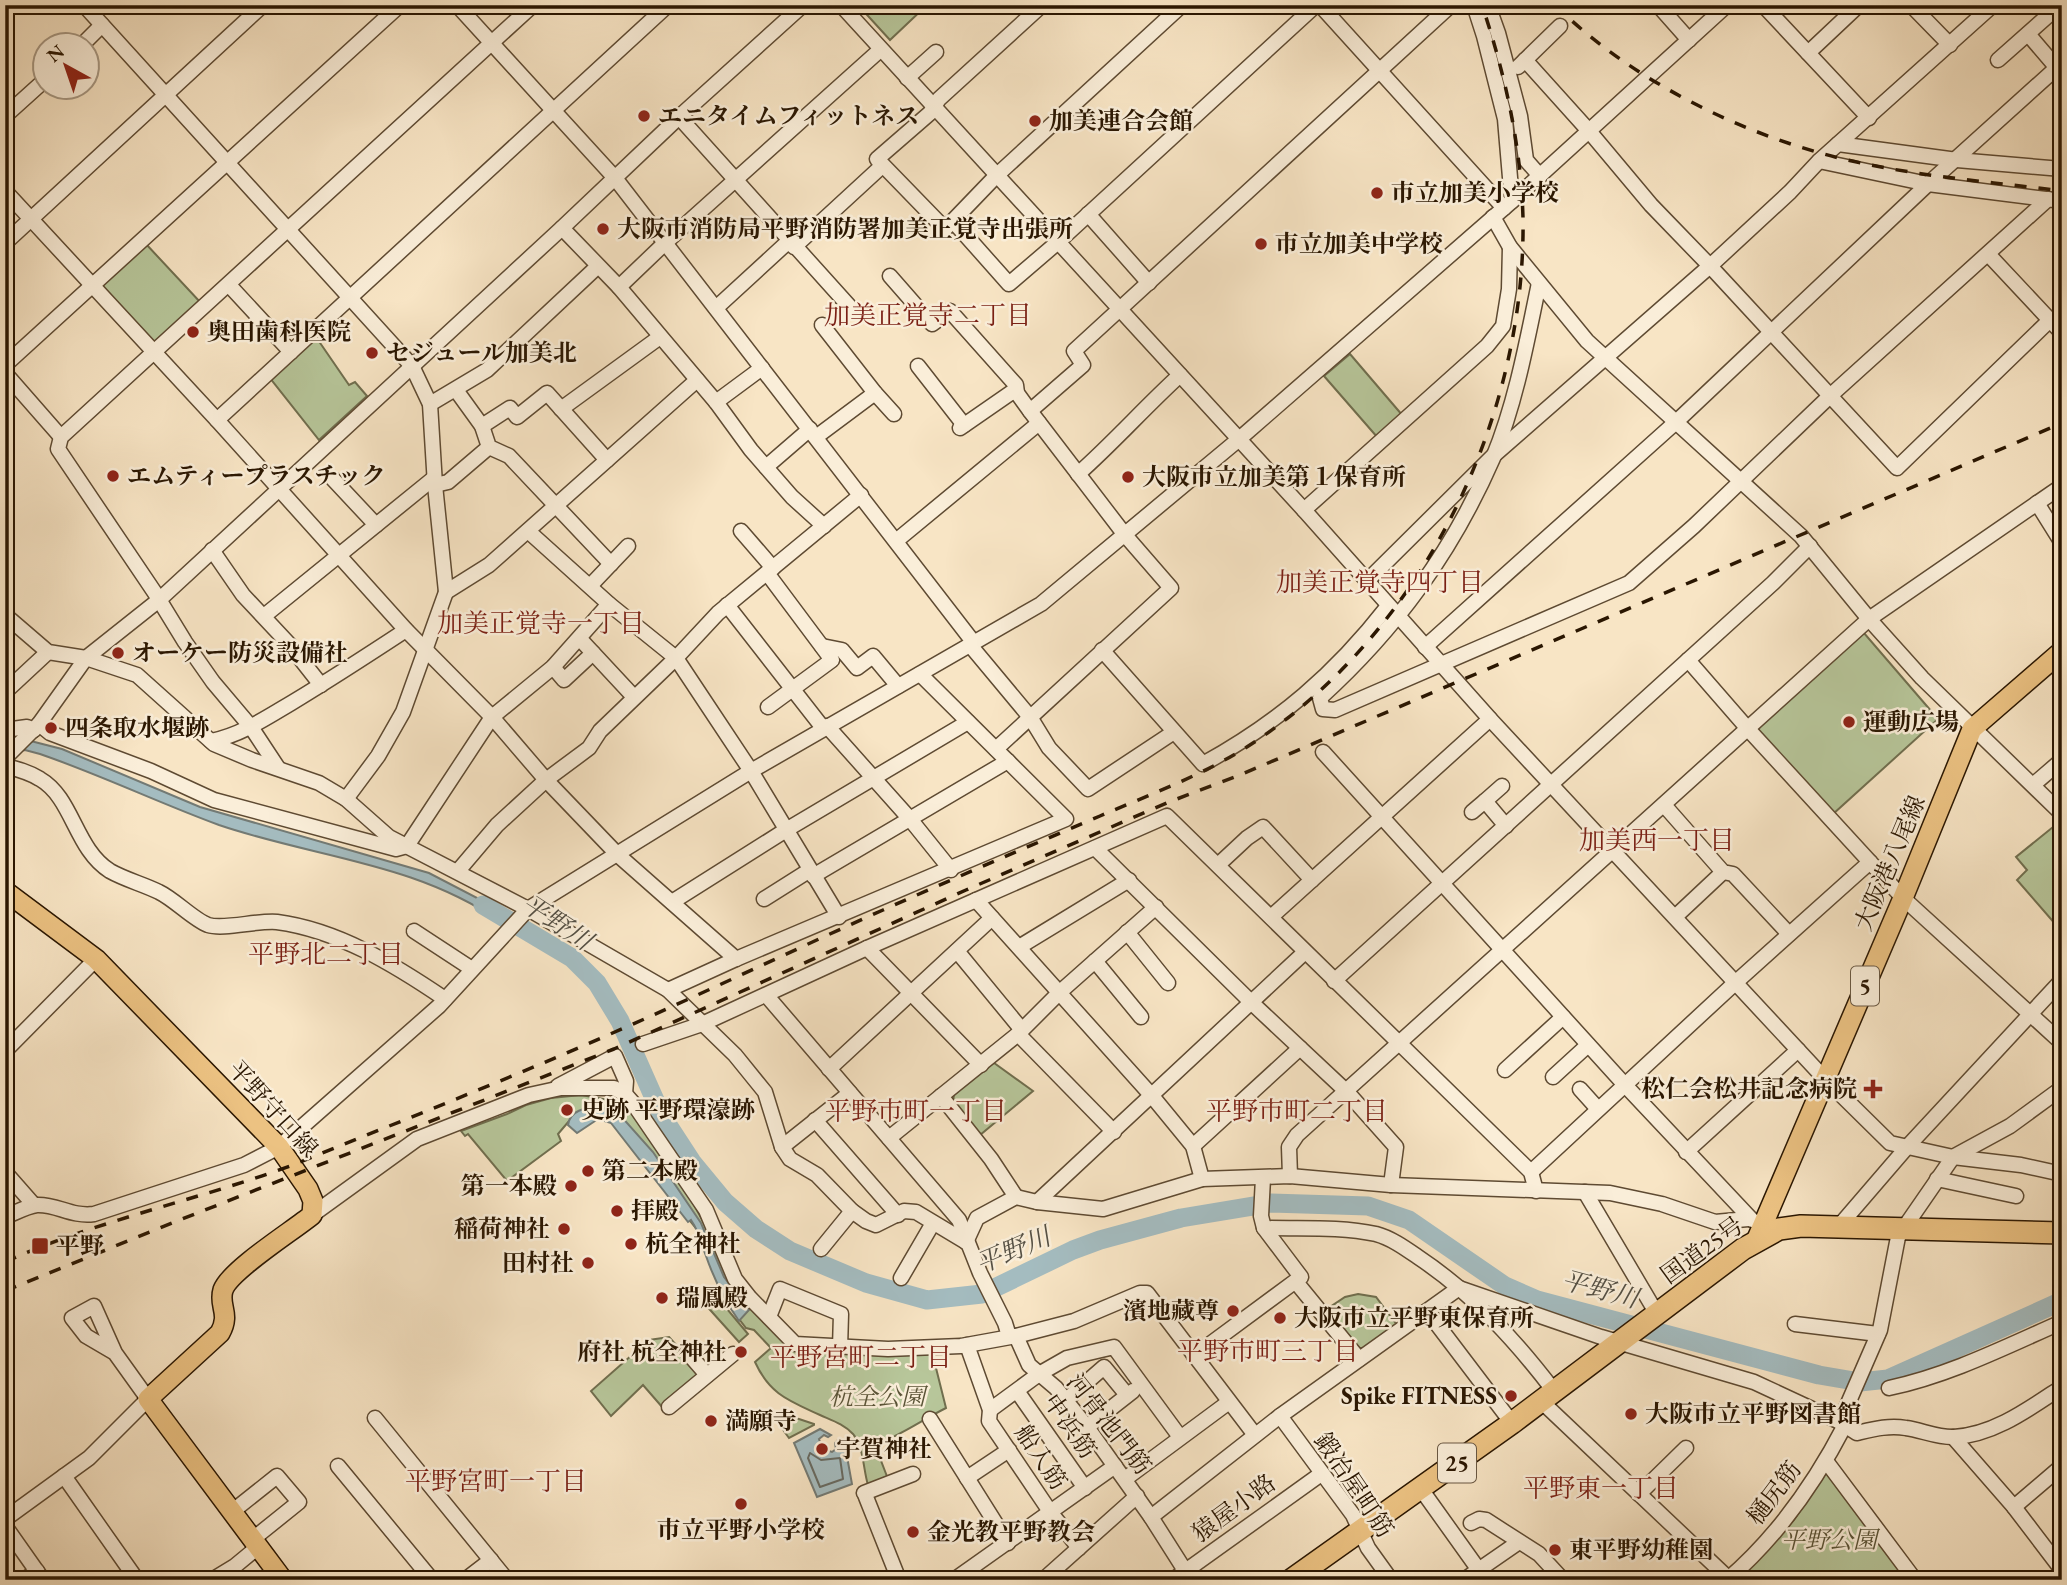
<svg xmlns="http://www.w3.org/2000/svg" width="2067" height="1585" viewBox="0 0 2067 1585" font-family="'EB Garamond','Noto Serif JP',serif">
<style>
.green{fill:#b7c69a;stroke:#706e4e;stroke-width:2}
.water{fill:#a4bcc0;stroke:#737a74;stroke-width:2}
.lines{fill:none;stroke-linecap:round;stroke-linejoin:round}
.shore{stroke:#676960;stroke-width:2}
.river{stroke:#a4bcc0;stroke-width:19}
.minor-casing{stroke:#5e4a32;stroke-width:17}
.major-casing{stroke:#2a1601;stroke-width:22}
.highway-casing{stroke:#2a1601;stroke-width:24}
.minor{stroke:#faeed9;stroke-width:14}
.major{stroke:#ecc282;stroke-width:19}
.highway{stroke:#ecc282;stroke-width:21}
.rail{stroke:#2a1601;stroke-width:3.5;stroke-dasharray:12 12;stroke-linecap:butt}
.poi-dot{fill:#8f2418;stroke:#faeed9;stroke-width:2.5}
.labels{text-anchor:middle;stroke-width:5;stroke-linejoin:round;paint-order:stroke}
.shield{fill:#faeed9;stroke:#685742;stroke-width:2}
.shield-label{font-size:23px;font-weight:bold;fill:#2a1601}
.poi-label{font-size:24px;font-weight:bold;fill:#2a1601;stroke:#faeed9;text-anchor:start}
.street-label{font-size:24px;fill:#2a1601;stroke:#faeed9}
.park-label{font-size:24px;font-style:italic;fill:#5b5437;stroke:#faeed9}
.neighbourhood-label{font-size:26px;fill:#7a1f14;stroke:#faeed9}
.water-label{font-size:26px;font-style:italic;fill:#555044;stroke:#faeed9}
</style>
<rect width="100%" height="100%" fill="#f8e5c5"/>
<filter id="stains"><feTurbulence type="fractalNoise" baseFrequency=".00286" numOctaves="4"/><feColorMatrix values="0 0 0 0 .2 0 0 0 0 .09 0 0 0 0 .02 0 0 0 .5 -.17"/></filter>
<radialGradient id="worn" r=".72"><stop offset=".6" stop-color="#630" stop-opacity="0"/><stop offset="1" stop-color="#630" stop-opacity=".3"/></radialGradient>
<!-- green -->
<g class="green">
<path d="M858,5h69l-37,35z"/>
<path d="M146,244l55,59 -41,39h-6l-53,-57z"/>
<path d="M316,337l33,48 6,-3 12,14 -48,44 -49,-62z"/>
<path d="M1350,354l53,62 -25,22 -54,-62z"/>
<path d="M1859,633h5l74,86 -105,95 -75,-81 2,-8z"/>
<path d="M2053,827l9,9v86l-5,4 -40,-46 10,-10 -11,-13z"/>
<path d="M990,1060l43,31 -53,44 -27,-34 1,-6z"/>
<path d="M581,1095l34,6 13,7 54,75 23,42 18,39 81,87 27,2 101,-1 14,56c-24,12 -46,28 -71,37l13,34 -20,6c-5,-16 -4,-38 -15,-51 -9,-10 -22,-14 -33,-19 -30,-14 -50,-20 -65,-53l16,-14 -17,-18 -8,-2 -10,-13 -13,-20 -21,-59 -91,-114 -12,-4 -30,3 -11,13 3,7 -54,40 -39,-47 -3,2 -4,-5 46,-17 19,-9 25,-7z"/>
<path d="M718,1289l9,20 21,25 -9,8 -36,-40z"/>
<path d="M1358,1294l18,3 21,28 -32,23h-6l-32,-39 18,-12z"/>
<path d="M669,1337l34,38 -40,33 -20,-23 -32,31 -20,-25 58,-51z"/>
<path d="M778,1412l36,12v1l-25,13 -16,-22z"/>
<path d="M1827,1471l82,109h-170l55,-60z"/>
</g>
<!-- water -->
<g class="water">
<path d="M15,737l47,12 138,58 229,66 79,41 -7,8c-87,-60 -185,-64 -282,-97 -60,-22 -118,-50 -179,-71l-15,-4 -20,3v-15z"/>
<path d="M598,1107l14,3 8,5 33,37 48,71 23,54 25,33 -10,11c-14,-20 -25,-42 -33,-65 -6,-15 -5,-21 -15,-36l-3,2 -77,-99 -13,-4 -21,14 -9,-8c2,-15 17,-17 30,-18z"/>
<path d="M820,1429l11,6 -3,2 -4,-2 -5,4 2,6 -4,3 5,5 4,-3 6,2 4,-3 -1,-6 2,-2 9,10 6,33 -35,13 -23,-54z"/>
</g>
<g class="lines">
<!-- shore -->
<path class="shore" d="M810,1453l11,7 19,-2 3,21 -23,8 -12,-29z"/>
<!-- river -->
<path class="river" d="M483,905l89,53 25,25 23,38 42,95 30,46 33,40 31,27 34,22 76,32 61,17 55,-6 91,-44 27,-10 81,-22 90,-15 97,3 41,14 96,66 32,14 282,75 41,7 28,-3 174,-78"/>
<defs>
<g id="minor">
<path d="M84,5l328,361 18,38 5,81 11,107 -43,120 -25,44 -32,43"/>
<path d="M457,5l158,173 359,465"/>
<path d="M841,5l463,505 186,209 335,360 65,64 63,14 68,8 41,9"/>
<path d="M1042,5l-103,94 -9,14 -53,46 68,70 51,-53 186,-171"/>
<path d="M1320,5l184,203"/>
<path d="M1474,5l10,31 21,83 7,82"/>
<path d="M1488,5l10,28 22,83 6,44 14,16"/>
<path d="M1658,5l31,35"/>
<path d="M1763,5l106,113"/>
<path d="M1911,5l39,40"/>
<path d="M2028,34l29,34"/>
<path d="M81,46l21,-21"/>
<path d="M1808,53l51,-48"/>
<path d="M1525,60l64,71 62,74 59,61 187,202 153,-148"/>
<path d="M1998,60l62,-55"/>
<path d="M1518,67l42,-41"/>
<path d="M907,78l29,-26"/>
<path d="M5,116l41,-37"/>
<path d="M679,117l170,189"/>
<path d="M1838,144l119,16 105,9"/>
<path d="M1819,161l109,23 134,17"/>
<path d="M5,191l212,229 189,210 86,87 54,63 72,75 118,104"/>
<path d="M1088,214l61,69"/>
<path d="M1493,217l17,30 77,94 214,195 68,83 53,59 140,136"/>
<path d="M953,221l56,63 49,-42 258,-237"/>
<path d="M562,228l57,59 97,115 35,48 41,47 32,29"/>
<path d="M5,243l258,-238"/>
<path d="M794,247l88,-81"/>
<path d="M1988,254l74,79"/>
<path d="M890,276l42,48 18,-13 66,74 1,8 13,18 95,124 46,53 -175,161"/>
<path d="M1539,283c-12,58 -23,119 -46,175 -41,94 -97,171 -173,240l3,11 12,1 294,-127 65,-57 137,-131 217,-196"/>
<path d="M229,285l62,67"/>
<path d="M619,287l46,-44 215,-193"/>
<path d="M716,308l74,-68"/>
<path d="M822,325l53,68 19,21"/>
<path d="M5,365l395,-360"/>
<path d="M918,366l46,59"/>
<path d="M5,373l56,64"/>
<path d="M456,390l26,36 7,21 20,9 102,108"/>
<path d="M716,402l46,-34"/>
<path d="M430,404l57,-34 110,-103"/>
<path d="M561,409l99,-72"/>
<path d="M1030,411l53,-46 -9,-14 377,-346"/>
<path d="M217,420l451,-415"/>
<path d="M482,426l28,-18 7,9 30,-24 60,67"/>
<path d="M960,428l52,-36 5,1"/>
<path d="M816,437l59,-44"/>
<path d="M766,467l44,-38"/>
<path d="M1078,474c36,-32 67,-67 102,-99"/>
<path d="M332,478l44,47"/>
<path d="M435,485l13,-3 41,-35"/>
<path d="M2037,503l25,40"/>
<path d="M1304,510l183,-164 16,-20 6,-37 1,-42"/>
<path d="M528,531l81,73 67,54 75,113 88,146"/>
<path d="M741,531l32,37"/>
<path d="M896,541l143,-118"/>
<path d="M212,550l31,45 45,48 33,42"/>
<path d="M767,573l65,87 -64,47"/>
<path d="M1367,581l126,-125 217,-190 80,-74 29,-31 174,-156"/>
<path d="M590,586l38,-40"/>
<path d="M446,592l43,-27 208,-185"/>
<path d="M727,605l96,123"/>
<path d="M5,615l43,37 38,6 51,17 77,69 38,16 67,23 27,16 43,38 139,72 140,81 67,65 30,37 17,55 8,12 27,16 35,36 14,10 10,4 28,-14 12,1 50,30"/>
<path d="M264,616l170,-138"/>
<path d="M580,639l54,58"/>
<path d="M970,645l60,72 19,31 39,41 86,-57"/>
<path d="M822,646l20,4 15,18 16,-12 25,30"/>
<path d="M1425,647l251,-225 252,-238 134,-121"/>
<path d="M1102,650l101,114c76,-42 132,-90 185,-158"/>
<path d="M1688,660l60,69 155,169 159,145"/>
<path d="M553,667l11,13 29,-27"/>
<path d="M5,692l43,-40"/>
<path d="M39,724l11,9 101,38 63,29 182,49 11,-3 85,-129 61,-50 56,-63"/>
<path d="M827,726l83,93 41,51"/>
<path d="M5,730l22,-3 7,3"/>
<path d="M211,741c30,-6 55,-23 82,-39 38,-23 75,-47 113,-72"/>
<path d="M1323,752l301,332 128,136"/>
<path d="M5,758l34,-34 47,-66 73,-58 403,-372 117,-111 124,-112"/>
<path d="M5,766c12,3 24,6 35,13 33,19 35,70 70,92 16,9 33,13 49,21 15,7 35,28 49,33 16,5 50,-5 69,-3 61,8 118,43 168,77"/>
<path d="M278,768l-27,-41 -38,-45 -28,-40 -30,-49 -97,-144 3,-12 472,-432"/>
<path d="M2033,785l29,-25"/>
<path d="M1502,786l-17,15 21,25"/>
<path d="M1664,805l59,67 10,2 56,60"/>
<path d="M1472,812l13,-11"/>
<path d="M1095,848l157,155 95,89 49,55 -5,38"/>
<path d="M1218,865l29,-27 16,-11 49,53"/>
<path d="M458,871l39,-46 49,-45 43,-32 11,-17 76,-73 42,-45 143,-118"/>
<path d="M813,876l195,-115"/>
<path d="M764,899l46,-29"/>
<path d="M976,900l176,196 41,50 9,33"/>
<path d="M672,902l114,-72 182,-108"/>
<path d="M1271,917l219,-198"/>
<path d="M1675,917l48,-45"/>
<path d="M414,931l58,38"/>
<path d="M1127,932l41,51"/>
<path d="M1019,947l110,-67"/>
<path d="M867,948l114,117"/>
<path d="M957,951l65,79"/>
<path d="M1095,961l46,56"/>
<path d="M1334,981l439,-398 37,-37"/>
<path d="M668,990l68,-31 330,-140 -146,-145"/>
<path d="M767,996l192,224 21,53 25,50 4,13"/>
<path d="M1018,1034l96,98"/>
<path d="M643,1044l59,-20 165,-76 300,-132 364,356 5,19"/>
<path d="M5,1051l91,-92"/>
<path d="M829,1069l163,-151"/>
<path d="M1505,1070l58,-53"/>
<path d="M1553,1077l35,-32"/>
<path d="M558,1086l57,-30 11,25 -1,13"/>
<path d="M1580,1089l18,20"/>
<path d="M941,1096l50,63 25,38"/>
<path d="M815,1120l83,95"/>
<path d="M889,1138l129,-104 42,-42 96,-85"/>
<path d="M1193,1146l107,-98"/>
<path d="M782,1147l68,-54"/>
<path d="M1686,1152l112,-102"/>
<path d="M5,1172l29,33"/>
<path d="M1531,1172l204,-189 135,-121"/>
<path d="M1290,1176l-1,-29 8,-12 572,-516 193,-133"/>
<path d="M1937,1179l79,17"/>
<path d="M1585,1192l72,122"/>
<path d="M1037,1202l268,-250"/>
<path d="M312,1215l105,-76 112,-44 32,-7h53l11,6 8,9 73,107 29,69 15,19 45,46 93,5 73,-3 55,-10 58,-15 66,-28h7l108,142"/>
<path d="M5,1217c10,-4 22,-11 32,-12 20,-1 34,12 57,9l150,-49 35,-18 160,-141 89,-97 223,-138 290,-167 197,-164 274,-239 215,-196"/>
<path d="M1840,1225l68,-79 154,-166"/>
<path d="M1264,1228c37,1 76,-2 112,6 15,4 29,14 42,23 54,36 97,83 136,134"/>
<path d="M966,1242l11,-24 39,-21 21,5 66,7 99,-30 88,-3 101,9 219,8 52,11 53,18 33,-3"/>
<path d="M821,1249l31,-38"/>
<path d="M901,1278l32,-55"/>
<path d="M1296,1282l63,77"/>
<path d="M1459,1288l142,49 153,45 86,40 17,11c17,-4 32,-8 49,-5 15,2 33,10 48,9 40,-2 76,-29 108,-50"/>
<path d="M1427,1311l85,112"/>
<path d="M769,1317l11,-28 61,25 -1,34"/>
<path d="M1795,1324l83,10"/>
<path d="M1016,1336l13,29 27,23 31,39 64,90 40,63"/>
<path d="M967,1345l23,65 -1,11 62,92 28,35"/>
<path d="M687,1352l20,23"/>
<path d="M1194,1356l107,-79 -37,-49 -3,-12 2,-38"/>
<path d="M1889,1388c61,-13 116,-41 173,-66"/>
<path d="M1017,1391l68,97"/>
<path d="M1065,1401l39,-34 23,28"/>
<path d="M1541,1401l188,178"/>
<path d="M669,1407l64,-53"/>
<path d="M990,1410l49,-36 28,-16 47,-11 66,90"/>
<path d="M1280,1416l73,99 15,33 23,32"/>
<path d="M375,1418l132,162"/>
<path d="M930,1419l78,124"/>
<path d="M1840,1422l40,-92 18,-93 6,-9 49,-71 57,-31 52,-38"/>
<path d="M1087,1427l46,-36"/>
<path d="M1953,1437l61,70 48,63"/>
<path d="M1826,1461l89,119"/>
<path d="M338,1466l94,114"/>
<path d="M64,1476l73,104"/>
<path d="M967,1478l42,-28"/>
<path d="M1125,1479l104,-77"/>
<path d="M1421,1489l65,91"/>
<path d="M864,1493l49,-19"/>
<path d="M1639,1494l47,-46"/>
<path d="M866,1497l33,83"/>
<path d="M2014,1507l48,-41"/>
<path d="M233,1511l44,-35 22,26 -46,37"/>
<path d="M1151,1517l129,-101 179,-128"/>
<path d="M5,1519l84,-61 59,-59 -33,-46 -21,-47 -22,12 14,18 29,17"/>
<path d="M1471,1523l8,-4 7,1 53,34 24,26"/>
<path d="M5,1526l38,54"/>
<path d="M24,1580l13,-9"/>
<path d="M212,1580l23,-14 23,-19"/>
<path d="M465,1580l26,-20"/>
<path d="M954,1580l161,-114"/>
<path d="M1043,1580l94,-84"/>
<path d="M1173,1580l148,-106"/>
<path d="M1464,1580l55,-38"/>
<path d="M1727,1580c50,-43 88,-97 118,-155"/>
</g>
<g id="major">
<path d="M5,891l91,68 183,188 29,42 5,12 -1,14c-18,15 -82,55 -89,75 -5,16 8,23 -3,43l-72,66 135,181"/>
<path d="M1756,1241l147,-343 69,-169 90,-78"/>
</g>
<path id="highway" d="M1291,1580l221,-157 231,-174 36,-20 22,-3 261,7"/>
</defs>
<!-- minor casing -->
<use href="#minor" class="minor-casing"/>
<!-- major casing -->
<use href="#major" class="major-casing"/>
<!-- highway casing -->
<use href="#highway" class="highway-casing"/>
<!-- minor -->
<use href="#minor" class="minor"/>
<!-- major -->
<use href="#major" class="major"/>
<!-- highway -->
<use href="#highway" class="highway"/>
<!-- rail -->
<g class="rail">
<path d="M1555,5c83,82 207,140 321,161 61,12 124,17 186,25"/>
<path d="M5,1262c93,-42 193,-62 288,-97 105,-43 211,-84 315,-130 92,-40 183,-84 275,-125 72,-32 144,-63 217,-94 51,-22 106,-42 153,-73 170,-112 273,-324 270,-525 -2,-73 -18,-144 -41,-213"/>
<path d="M5,1291l167,-68 442,-174 352,-159 203,-88 71,-27 822,-352"/>
</g>
</g>
<!-- markers -->
<g class="poi-dot">
<circle cx="644" cy="116" r="7"/>
<circle cx="1035" cy="121" r="7"/>
<circle cx="1377" cy="193" r="7"/>
<circle cx="603" cy="229" r="7"/>
<circle cx="1261" cy="244" r="7"/>
<circle cx="193" cy="332" r="7"/>
<circle cx="372" cy="353" r="7"/>
<circle cx="113" cy="476" r="7"/>
<circle cx="1128" cy="477" r="7"/>
<circle cx="118" cy="653" r="7"/>
<circle cx="1849" cy="722" r="7"/>
<circle cx="51" cy="728" r="7"/>
<path d="M1869.5 1078.5h7v7h7v7h-7v7h-7v-7h-7v-7h7z"/>
<circle cx="567" cy="1110" r="7"/>
<circle cx="588" cy="1171" r="7"/>
<circle cx="571" cy="1186" r="7"/>
<circle cx="617" cy="1211" r="7"/>
<circle cx="564" cy="1229" r="7"/>
<circle cx="631" cy="1244" r="7"/>
<rect x="31" y="1237" width="18" height="18" rx="3.5"/>
<circle cx="588" cy="1263" r="7"/>
<circle cx="662" cy="1298" r="7"/>
<circle cx="1233" cy="1311" r="7"/>
<circle cx="1280" cy="1318" r="7"/>
<circle cx="741" cy="1352" r="7"/>
<circle cx="1511" cy="1396" r="7"/>
<circle cx="1631" cy="1414" r="7"/>
<circle cx="711" cy="1421" r="7"/>
<circle cx="822" cy="1449" r="7"/>
<circle cx="741" cy="1504" r="7"/>
<circle cx="913" cy="1532" r="7"/>
<circle cx="1555" cy="1550" r="7"/>
</g>
<g class="labels">
<!-- shield labels -->
<g class="shield">
<rect x="1851" y="966.5" width="28" height="39" rx="5"/>
<rect x="1438" y="1443.5" width="38" height="39" rx="5"/>
</g>
<g class="shield-label">
<text x="1865" y="994">5</text>
<text x="1457" y="1471">25</text>
</g>
<!-- poi labels -->
<g class="poi-label">
<text x="658" y="124">エニタイムフィットネス</text>
<text x="1049" y="129">加美連合会館</text>
<text x="1391" y="201">市立加美小学校</text>
<text x="617" y="237">大阪市消防局平野消防署加美正覚寺出張所</text>
<text x="1275" y="252">市立加美中学校</text>
<text x="207" y="340">奥田歯科医院</text>
<text x="386" y="361">セジュール加美北</text>
<text x="127" y="484">エムティープラスチック</text>
<text x="1142" y="485">大阪市立加美第１保育所</text>
<text x="132" y="661">オーケー防災設備社</text>
<text x="1863" y="730">運動広場</text>
<text x="65" y="736">四条取水堰跡</text>
<text x="1857" y="1097" text-anchor="end">松仁会松井記念病院</text>
<text x="581" y="1118">史跡 平野環濠跡</text>
<text x="602" y="1179">第二本殿</text>
<text x="557" y="1194" text-anchor="end">第一本殿</text>
<text x="631" y="1219">拝殿</text>
<text x="550" y="1237" text-anchor="end">稲荷神社</text>
<text x="645" y="1252">杭全神社</text>
<text x="56" y="1254">平野</text>
<text x="574" y="1271" text-anchor="end">田村社</text>
<text x="676" y="1306">瑞鳳殿</text>
<text x="1219" y="1319" text-anchor="end">濱地藏尊</text>
<text x="1294" y="1326">大阪市立平野東保育所</text>
<text x="727" y="1360" text-anchor="end">府社 杭全神社</text>
<text x="1497" y="1404" text-anchor="end">Spike FITNESS</text>
<text x="1645" y="1422">大阪市立平野図書館</text>
<text x="725" y="1429">満願寺</text>
<text x="836" y="1457">宇賀神社</text>
<text x="741" y="1538" text-anchor="middle">市立平野小学校</text>
<text x="927" y="1540">金光教平野教会</text>
<text x="1569" y="1558">東平野幼稚園</text>
</g>
<!-- street labels -->
<g class="street-label">
<text transform="translate(1890 863) rotate(-67)" y="8">大阪港八尾線</text>
<text transform="translate(273 1109) rotate(48)" y="8">平野守口線</text>
<text transform="translate(1702 1250) rotate(-36)" y="8">国道25号</text>
<text transform="translate(1109 1424) rotate(52)" y="8">河骨池門筋</text>
<text transform="translate(1070 1426) rotate(55)" y="8">中浜筋</text>
<text transform="translate(1041 1457) rotate(56)" y="8">船入筋</text>
<text transform="translate(1354 1485) rotate(56)" y="8">鍛冶屋町筋</text>
<text transform="translate(1774 1493) rotate(-53)" y="8">樋尻筋</text>
<text transform="translate(1234 1508) rotate(-36)" y="8">猿屋小路</text>
</g>
<!-- park labels -->
<g class="park-label">
<text x="877" y="1405">杭全公園</text>
<text x="1829" y="1548">平野公園</text>
</g>
<!-- neighbourhood labels -->
<g class="neighbourhood-label">
<text x="928" y="324">加美正覚寺二丁目</text>
<text x="1380" y="591">加美正覚寺四丁目</text>
<text x="541" y="632">加美正覚寺一丁目</text>
<text x="1657" y="849">加美西一丁目</text>
<text x="326" y="963">平野北二丁目</text>
<text x="916" y="1120">平野市町一丁目</text>
<text x="1297" y="1120">平野市町二丁目</text>
<text x="1268" y="1360">平野市町三丁目</text>
<text x="861" y="1366">平野宮町二丁目</text>
<text x="496" y="1490">平野宮町一丁目</text>
<text x="1601" y="1497">平野東一丁目</text>
</g>
<!-- water labels -->
<g class="water-label">
<text transform="translate(557 922) rotate(33)" y="9">平野川</text>
<text transform="translate(1013 1250) rotate(-23)" y="9">平野川</text>
<text transform="translate(1600 1289) rotate(15)" y="9">平野川</text>
</g>
</g>
<!-- margin -->
<rect width="2067" height="1585" fill="none" stroke="#f8e5c5" stroke-width="28"/>
<rect x="7" y="7" width="2053" height="1571" fill="none" stroke="#2a1601" stroke-width="3.5"/>
<rect x="14" y="14" width="2039" height="1557" fill="none" stroke="#2a1601" stroke-width="2"/>
<!-- north arrow -->
<g transform="translate(66 66) rotate(320)"><circle r="33" fill="#faeed9" stroke="#a79883" stroke-width="2"/>
<path d="M0-5L12 26L0 18L-12 26Z" fill="#8f2418"/>
<text y="-10" font-size="19" font-weight="bold" text-anchor="middle" fill="#2a1601">N</text>
</g>
<rect width="100%" height="100%" filter="url(#stains)"/>
<rect width="100%" height="100%" fill="url(#worn)"/>
</svg>
